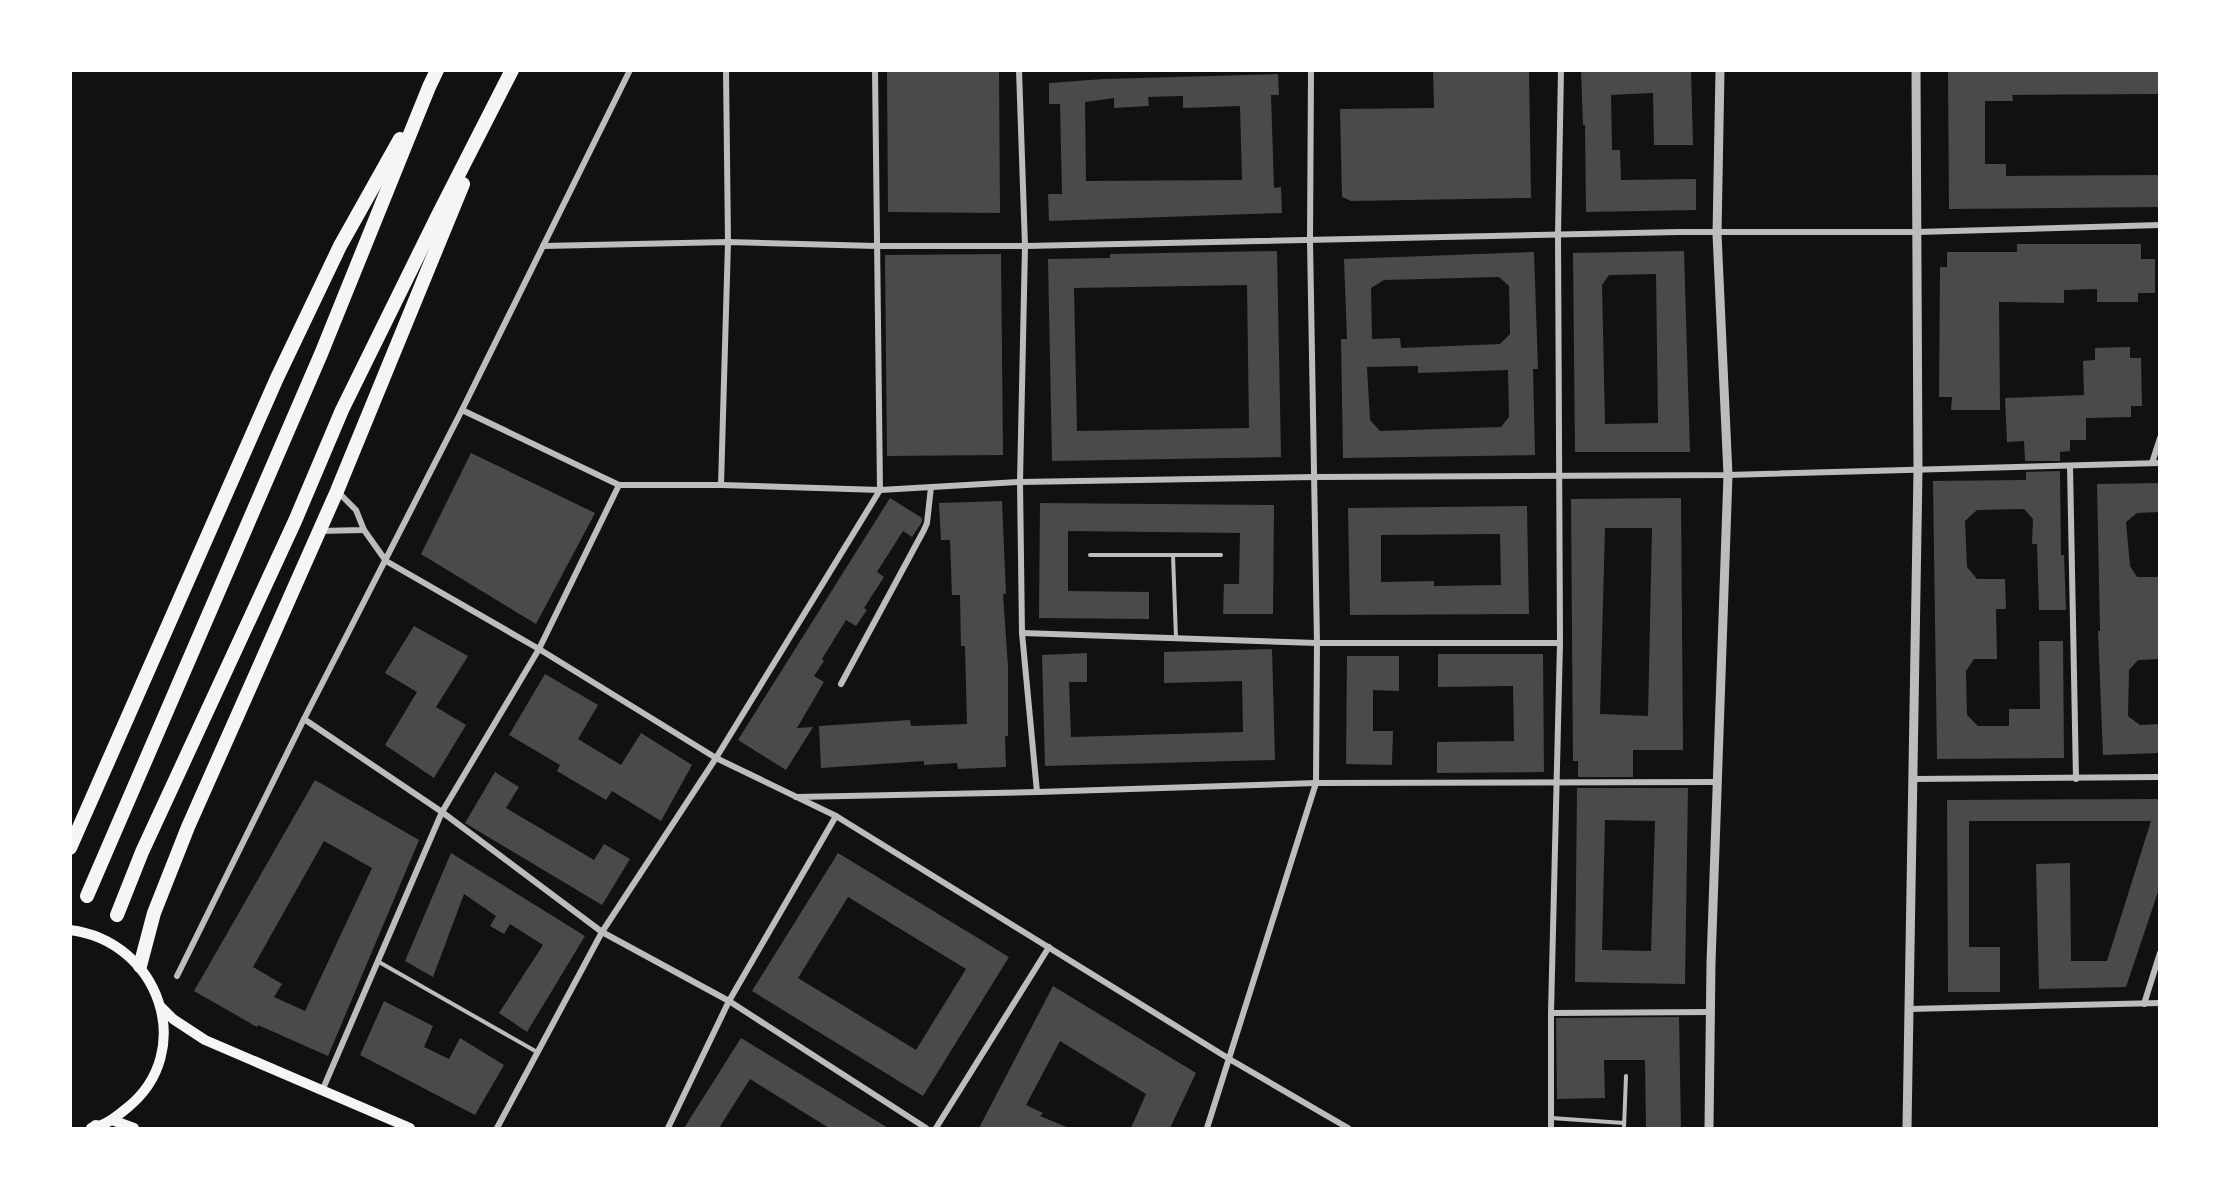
<svg xmlns="http://www.w3.org/2000/svg" width="2230" height="1199" viewBox="0 0 2230 1199" font-family="Merriweather,serif">
<style>
.building{fill:#4a4a4a;fill-rule:evenodd}
.lines{fill:none;stroke-linecap:round;stroke-linejoin:round}
.service{stroke:#bcbcbc;stroke-width:4}
.minor{stroke:#bcbcbc;stroke-width:6}
.tertiary{stroke:#bcbcbc;stroke-width:9}
.secondary{stroke:#f5f5f5;stroke-width:10}
.motorway{stroke:#f5f5f5;stroke-width:14}
</style>
<rect width="100%" height="100%" fill="#111"/>
<!-- building -->
<g class="building">
<path d="M887,70h112l1,143 -112,-1z"/>
<path d="M1433,70h96l2,128 -180,3 -9,-4 -2,-88 94,-1z"/>
<path d="M1581,70h110l2,75h-39l-1,-52 -42,2 1,55h8l1,30 75,-1v31l-110,2 -1,-87h-2z"/>
<path d="M1948,70h212v24l-148,1 1,6h-28v63h21v12l154,-1v32l-211,2z"/>
<path d="M1278,74l1,21h-8l3,93 7,-1 1,26 -233,8 -1,-27h14l-2,-90h-11v-21l55,-4zM1183,96v12l57,-2 2,74 -156,1 -1,-79 29,-4v10l35,-2 -1,-9z"/>
<path d="M2017,244h124v15h14v34h-17v9h-41v-13l-33,1v13l-65,-1 1,108h-49l1,-13h-13l1,-130h7v-15h70z"/>
<path d="M1277,251l4,206 -229,4 -4,-202 62,-1v-4zM1247,285l2,143 -172,3 -3,-143z"/>
<path d="M1684,251l6,201h-115l-2,-199zM1656,274l2,149 -53,1 -3,-139 7,-10z"/>
<path d="M1534,252l4,117h-5l2,86 -192,3 -2,-119h6l-3,-80zM1499,277l10,9 1,48 -10,10 -99,4 -1,-10 -28,1 -1,-51 13,-8zM1418,366v7l90,-3 1,47 -8,10 -121,4 -10,-11 -3,-53z"/>
<path d="M1001,254l2,201 -116,1 -2,-201z"/>
<path d="M2130,347v11h11l1,48h-11v11l-45,1v22h-16v11l-10,1v9h-35l-1,-20 -17,1 -2,-44 79,-3 -1,-34 12,-1v-12z"/>
<path d="M471,453l124,60 -59,111 -115,-70z"/>
<path d="M2060,471l1,84h3l2,55h-27l-2,-66h-5l1,-25 -9,-10 -47,1 -12,11 2,46 10,12h28l1,30h-10l1,50h-23l-8,12 1,44 11,11h31v-17h31l-1,-68h24l1,117 -127,1 -4,-278 93,-1v-8z"/>
<path d="M2160,483v29l-23,1 -11,9 4,44 7,11h23v82l-22,1 -9,10 -1,46 12,9 20,-1v29l-57,2 -5,-124h2l-3,-147z"/>
<path d="M890,498l32,20v4l-10,15 -9,-6 -26,41 7,5 -20,31 3,2 -11,16 -10,-6 -24,39 2,2 -10,15 10,6 -27,46 16,-1 -27,43 -48,-30z"/>
<path d="M1681,498l2,252h-50v27h-55v-16h-5l-2,-262zM1605,528h47l-4,188 -48,-2z"/>
<path d="M1002,501l4,93h-3l5,73v69h-3l1,31 -48,2 -1,-6 -33,2v-4l-103,7 -2,-42 91,-6 1,6 56,-2 -2,-78h-4l-1,-51h-8l-2,-55h-9l-2,-37z"/>
<path d="M1040,503l234,2 -1,109h-50l1,-30h15l1,-51 -172,-2v60l81,1v27l-110,-1z"/>
<path d="M1527,506l2,108 -179,1 -2,-107zM1500,534l1,51 -67,1v-5l-53,1v-47z"/>
<path d="M414,626l54,30 -32,51 30,18 -32,53 -49,-33 32,-53 -32,-19z"/>
<path d="M1272,649l3,111 -230,6 -3,-111 45,-2v29h-18l2,55 172,-5 -1,-51 -78,2v-31z"/>
<path d="M1438,654h105l1,118 -107,1v-31l77,-1 -1,-55 -75,1z"/>
<path d="M1347,656h52v35l-26,-1v41h20l-1,34 -46,-1z"/>
<path d="M545,674l53,31 -20,34 43,26 20,-32 51,32 -31,56 -49,-30 -6,9 -49,-29 3,-6 -51,-30z"/>
<path d="M495,772l24,15 -13,21 88,52 10,-16 26,15 -28,46 -137,-82z"/>
<path d="M315,780l104,60 -91,216 -70,-31 -1,2 -63,-36zM324,841l48,27 -67,143 -31,-14 8,-13 -29,-17z"/>
<path d="M1577,788h111l-3,196 -110,-2zM1605,820l50,1 -4,130 -49,-1z"/>
<path d="M2160,799v87l-34,101 -87,2 -3,-125 34,-1 1,98h36l44,-140h-182v126h31v45h-52l-1,-192z"/>
<path d="M451,853l134,83 -58,96 -28,-19 44,-68 -33,-21 -6,10 -14,-8 6,-10 -32,-22 -31,83 -28,-16z"/>
<path d="M838,853l171,104 -86,139 -171,-105zM848,897l118,72 -50,81 -118,-72z"/>
<path d="M1053,986l143,87 -26,55h-39l15,-34 -86,-53 -34,64 17,8 -3,3 29,12h-90z"/>
<path d="M384,1001l49,25 -9,21 25,12 11,-21 44,27 -29,50 -115,-60z"/>
<path d="M1679,1017l2,111h-35l-1,-68h-41l1,38 -48,1 -1,-81z"/>
<path d="M741,1038l147,90h-59l-79,-49 -31,49h-35z"/>
</g>
<g class="lines">
<!-- service -->
<g class="service">
<path d="M1090,555h131"/>
<path d="M1173,555l3,83"/>
<path d="M379,962l158,90"/>
<path d="M1551,1118l73,5"/>
<path d="M1624,1128l2,-52"/>
</g>
<!-- minor -->
<g class="minor">
<path d="M1019,70l6,176 -5,236 2,151 15,159"/>
<path d="M543,246l185,-4 149,4h148l654,-14h238l243,-7"/>
<path d="M462,410l157,75h102l159,5 140,-8 295,-5 413,-2 432,-12"/>
<path d="M2152,463l8,-25"/>
<path d="M2070,466l6,313"/>
<path d="M721,485l7,-243 -2,-172"/>
<path d="M364,530l22,31 153,88 177,109 120,58 395,244 117,68"/>
<path d="M319,531l45,-1 -8,-20 -19,-19"/>
<path d="M1022,633l295,10h243"/>
<path d="M841,684l83,-154 3,-7 4,-36"/>
<path d="M304,719l138,93 160,120 127,69 197,127"/>
<path d="M1913,779l247,-2"/>
<path d="M796,797l241,-5 279,-9 401,-1"/>
<path d="M177,976l127,-257 158,-309 168,-340"/>
<path d="M2144,1004l16,-51"/>
<path d="M1909,1009l251,-6"/>
<path d="M1551,1013l159,-1"/>
<path d="M322,1091l120,-279 97,-163 80,-164"/>
<path d="M497,1128l105,-196 114,-174 164,-268 -5,-420"/>
<path d="M668,1128l61,-127 107,-185"/>
<path d="M936,1128l113,-181"/>
<path d="M1207,1128l109,-345 1,-140 -7,-402 1,-171"/>
<path d="M1551,1128v-115l9,-370 -2,-409 3,-164"/>
</g>
<!-- tertiary -->
<g class="tertiary">
<path d="M1709,1128l2,-165 17,-488 -11,-241 3,-164"/>
<path d="M1907,1128l11,-658 -2,-400"/>
</g>
<!-- secondary -->
<g class="secondary">
<path d="M70,930c89,11 128,121 57,178 -11,9 -22,18 -36,20"/>
<path d="M161,1007l12,12 32,21 205,88"/>
<path d="M112,1120l22,8"/>
</g>
<!-- motorway -->
<g class="motorway">
<path d="M70,848l207,-470 63,-132 60,-107"/>
<path d="M87,896l234,-542 108,-267 8,-17"/>
<path d="M117,915l25,-63 153,-331 47,-111 96,-195 74,-145"/>
<path d="M140,966l14,-53 34,-86 149,-336 126,-307"/>
<path d="M95,1128l1,-1"/>
</g>
</g>
<!-- border -->
<rect width="2230" height="1199" fill="none" stroke="#ffffff" stroke-width="144"/>
</svg>
